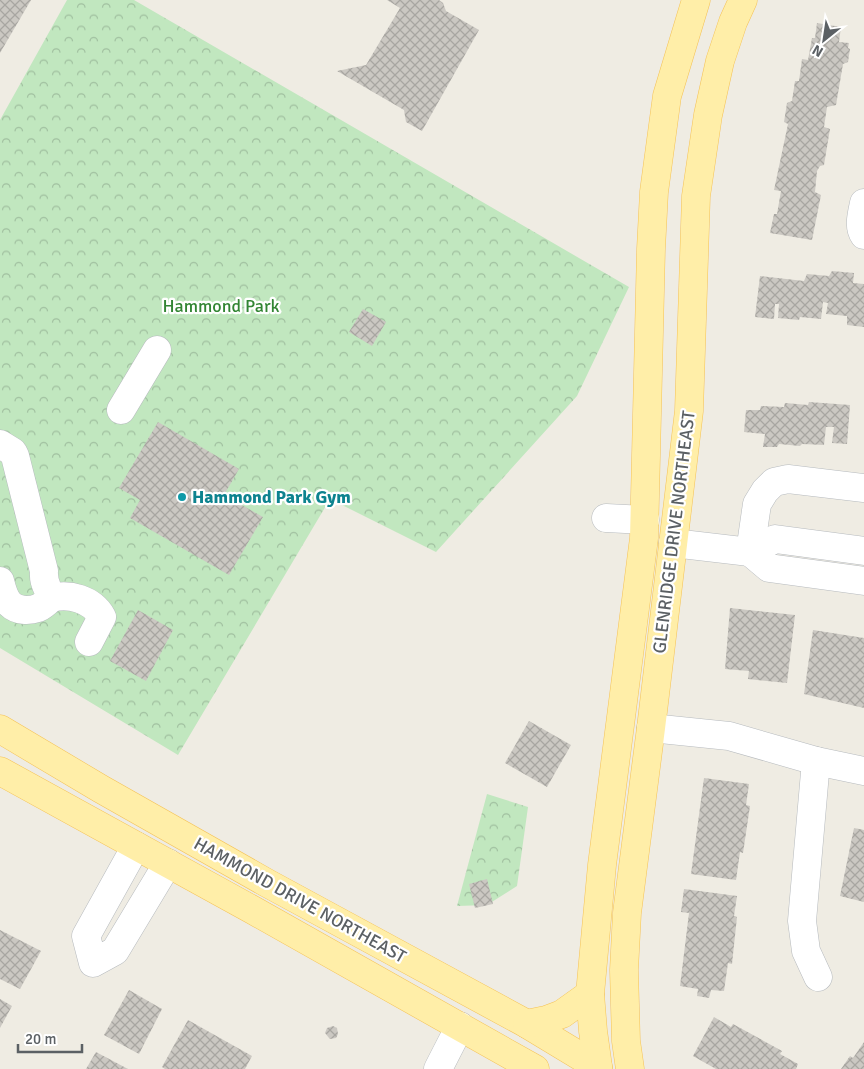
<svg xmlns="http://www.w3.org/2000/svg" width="864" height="1069" viewBox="0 0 864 1069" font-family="Signika,sans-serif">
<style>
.forest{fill:url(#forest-crowns)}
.building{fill:url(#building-cross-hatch)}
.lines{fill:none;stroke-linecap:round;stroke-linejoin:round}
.minor-casing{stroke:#b6babe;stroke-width:29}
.major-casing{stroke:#f5c256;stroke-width:29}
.minor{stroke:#fff;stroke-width:28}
.major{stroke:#ffeea8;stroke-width:28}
.culture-dot{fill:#0f9aa8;stroke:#fff;stroke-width:2}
.labels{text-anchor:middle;stroke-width:4.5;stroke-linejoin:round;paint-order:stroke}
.park-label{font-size:18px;fill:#328533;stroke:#fff}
.culture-label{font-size:18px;font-weight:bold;fill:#0d838f;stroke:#fff;text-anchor:start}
.street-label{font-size:18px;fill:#5b6064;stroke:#fff}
</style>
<defs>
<pattern id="forest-crowns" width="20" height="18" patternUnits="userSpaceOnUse" patternTransform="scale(1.25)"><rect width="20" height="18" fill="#c1e7bf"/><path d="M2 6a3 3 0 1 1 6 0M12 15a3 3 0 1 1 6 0" fill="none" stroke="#a0bf9f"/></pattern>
<pattern id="building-cross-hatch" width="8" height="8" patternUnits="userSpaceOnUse" patternTransform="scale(1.25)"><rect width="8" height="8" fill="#cbc8c2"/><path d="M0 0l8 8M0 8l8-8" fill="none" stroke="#a8a6a1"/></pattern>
</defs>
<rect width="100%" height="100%" fill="#efece3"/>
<!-- forest -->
<g class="forest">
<path d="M67,0h67l495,287 -52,109 -141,156 -106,-53 -152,256 -178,-107v-528z"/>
<path d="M487,794l41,13 -11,79 -30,19 -30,1z"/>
</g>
<!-- building -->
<g class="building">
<path d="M0,0h31l-31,53z"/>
<path d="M387,0h52l4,3 3,8 33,19 -57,101 -16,-9 -2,-12 -67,-39 29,-6 34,-57z"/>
<path d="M817,23l24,4 -2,15 10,1 -1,5 2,1 -2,13 -5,2 -7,41 -9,2 -3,20 6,2 -6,36 -4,1 -3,5 -2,21 6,3 -9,45 -42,-7 4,-19h3l4,-23 -7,-1 14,-66 -4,-2 3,-19 5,-2 3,-20h4l3,-22 6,1 4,-22h3z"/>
<path d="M832,271l22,2 -1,10 11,1v43l-17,-2v-9l-21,-2 2,-11 -5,-1 -2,17 -21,-2 -1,3 -21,-2 1,-14h-4l-1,15 -19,-2 5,-41 44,5 3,-7 22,2z"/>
<path d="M363,309l23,13 -14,24 -23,-14z"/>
<path d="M809,402l41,3 -3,39 -15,-1 2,-16h-8l-2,18 -22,-1 -2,2 -21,-2 -2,3h-14l2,-13 -21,-2 2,-22h14l1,-4 23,1 1,-4 23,2z"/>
<path d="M158,422l81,47 -15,26 39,22 -34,58 -99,-57 10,-18 -21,-12z"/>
<path d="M730,608l65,7 -8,68 -39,-4 1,-8 -24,-2z"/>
<path d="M138,610l35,20 -27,51 -36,-20z"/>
<path d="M813,630l51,8v70l-60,-14z"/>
<path d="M529,721l42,24 -24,42 -42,-24z"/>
<path d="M704,778l45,6 -3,21 4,1 -7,47 -3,-1 -4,28 -45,-6z"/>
<path d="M854,828l10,2v72l-24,-6z"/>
<path d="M487,879l6,25 -18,4 -6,-24z"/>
<path d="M684,889l53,7 -3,20 3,1 -5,47 -4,-1 -4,28 -13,-1 -2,8 -12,-2 1,-7 -18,-3 9,-73 -8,-1z"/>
<path d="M0,930l41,21 -21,38 -20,-10z"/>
<path d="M129,990l33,19 -23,45 -35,-19z"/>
<path d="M0,999l12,7 -12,22z"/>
<path d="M714,1017l17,10 2,-3 49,27 -2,3 18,10 -2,5h-80l-23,-13z"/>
<path d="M188,1020l64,36 -7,13h-80l-3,-2z"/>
<path d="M333,1026l4,2 1,6 -2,4 -6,1 -5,-6 2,-5z"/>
<path d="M864,1042v27h-23l9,-13 3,2z"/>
<path d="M96,1052l32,17h-42z"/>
</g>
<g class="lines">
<defs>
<g id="minor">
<path d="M864,203c-2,10 -6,24 0,32"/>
<path d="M121,410l36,-60"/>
<path d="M0,444l13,8 2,4 29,115c-1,13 4,16 7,27 -4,4 -8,8 -13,10 -9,3 -21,3 -28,-4 -6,-6 -8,-15 -10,-23"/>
<path d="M606,518l39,2"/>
<path d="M673,543l77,9 7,-48 8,-13 9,-9 14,-3 76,9"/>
<path d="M864,551l-89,-12 -25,13 19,16 95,13"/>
<path d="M51,598c18,-5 41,1 51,19l-13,25"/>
<path d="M651,728l78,8 87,25 48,10"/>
<path d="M816,761l-14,160 4,30 12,26"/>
<path d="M136,846l-50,90 7,27 22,-12 53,-88"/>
<path d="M438,1069l22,-43"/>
</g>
<g id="major">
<path d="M0,729l101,60 166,94 260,141 71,43"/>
<path d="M0,771l251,138 284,160"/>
<path d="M527,1024l19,-4 16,-6 28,-20"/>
<path d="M598,1067l-5,-36 -3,-37 12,-129 42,-327 7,-289 3,-57 13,-96 29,-96"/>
<path d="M630,1069l-4,-28 -2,-71 3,-57 24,-185 38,-317 7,-215 12,-81 12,-54 13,-39 10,-22"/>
</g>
</defs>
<!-- minor casing -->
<use href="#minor" class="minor-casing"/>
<!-- major casing -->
<use href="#major" class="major-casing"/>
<!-- minor -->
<use href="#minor" class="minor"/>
<!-- major -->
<use href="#major" class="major"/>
</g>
<!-- markers -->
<circle class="culture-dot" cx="182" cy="497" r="5"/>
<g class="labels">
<!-- park labels -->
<g class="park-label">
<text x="221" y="312">Hammond Park</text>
</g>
<!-- culture labels -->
<g class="culture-label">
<text x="192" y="503">Hammond Park Gym</text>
</g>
<!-- street labels -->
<g class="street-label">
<text transform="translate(674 532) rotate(-83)" y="6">GLENRIDGE DRIVE NORTHEAST</text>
<text transform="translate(300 900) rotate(29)" y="6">HAMMOND DRIVE NORTHEAST</text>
</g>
</g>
<!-- north arrow -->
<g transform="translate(824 40) rotate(210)" stroke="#ffffff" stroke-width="4" paint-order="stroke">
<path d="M0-4L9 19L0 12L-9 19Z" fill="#5b6064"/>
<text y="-8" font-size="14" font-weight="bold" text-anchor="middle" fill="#5b6064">N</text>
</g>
<!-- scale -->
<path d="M18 1044v8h64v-8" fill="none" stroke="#5b6064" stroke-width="2.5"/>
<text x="25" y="1044" font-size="15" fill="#5b6064" stroke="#ffffff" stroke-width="4" paint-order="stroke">20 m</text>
</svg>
